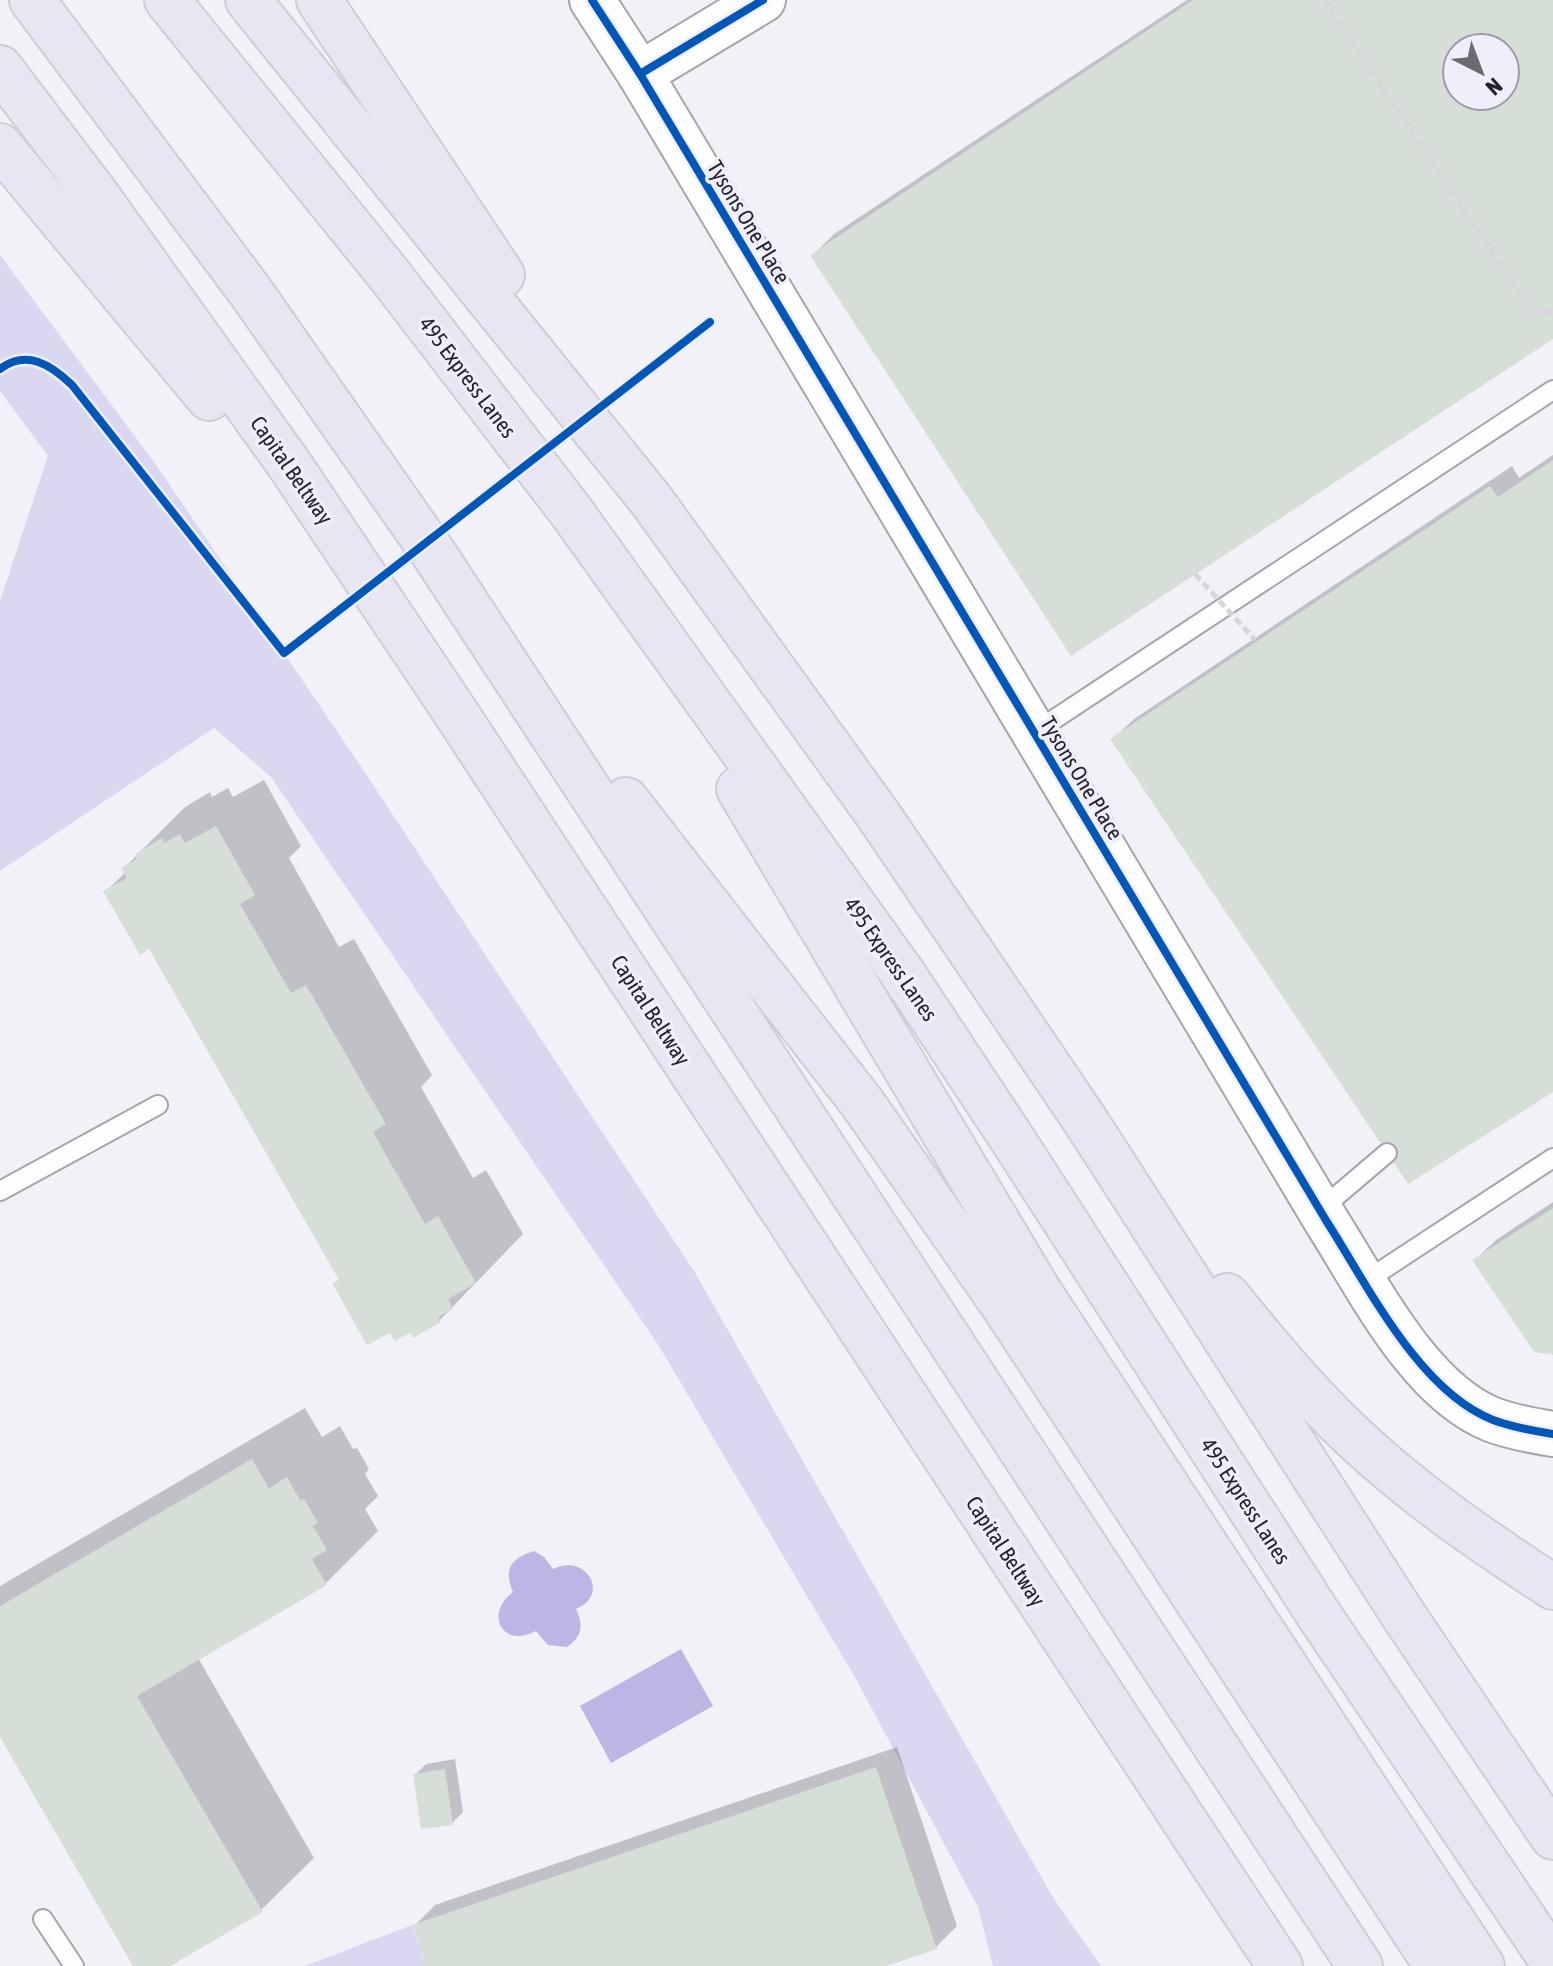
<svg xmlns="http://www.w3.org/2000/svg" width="1553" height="1966" viewBox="0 0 1553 1966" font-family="'Asap Condensed',sans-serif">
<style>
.green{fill:#dad7f0}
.water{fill:#bdb6e4}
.shadow{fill:#0003;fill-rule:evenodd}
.building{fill:#d5ded7;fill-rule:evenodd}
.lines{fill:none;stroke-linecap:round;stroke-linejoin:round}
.service-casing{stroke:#a6a6aa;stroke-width:22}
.tertiary-casing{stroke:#a6a6aa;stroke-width:48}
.motorway-casing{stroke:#ceced2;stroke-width:48}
.path{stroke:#d7d6d9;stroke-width:5;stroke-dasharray:8 4;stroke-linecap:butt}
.service{stroke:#fdfdfe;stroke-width:18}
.tertiary{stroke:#fdfdfe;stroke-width:44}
.motorway{stroke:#e8e6f2;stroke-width:44}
.path-bridge{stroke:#d7d6d9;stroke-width:5;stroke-dasharray:8 4;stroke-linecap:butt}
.cycleway-casing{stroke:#f0eefb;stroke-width:13}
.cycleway{stroke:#0057b8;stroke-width:8}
.labels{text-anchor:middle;stroke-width:7;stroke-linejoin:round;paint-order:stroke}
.street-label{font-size:22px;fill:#232328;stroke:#f0eefb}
</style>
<rect width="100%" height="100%" fill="#f2f1f8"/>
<!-- green -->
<g class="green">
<path d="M0,255l154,207 206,303 334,506 360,628 47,67h-108l-15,-59 -122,-228 -197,-333 -388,-569 -57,-49 -214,143v-270l48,-145 -48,-65z"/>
<path d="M412,1925l14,41h-121z"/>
</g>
<!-- water -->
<g class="water">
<path d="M534,1551l10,6 9,12c26,-14 52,13 34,33 -3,3 -7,5 -11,7 8,17 6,27 -9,38l-19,-2 -12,-14c-32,18 -53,-16 -23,-39 -10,-23 -2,-34 21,-41z"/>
<path d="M681,1649l32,57 -102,57 -31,-57z"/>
</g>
<!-- shadow -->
<g class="shadow">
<path d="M1187,0h366v337l-740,-82 21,-21zM1457,48h48v48h-48z"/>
<path d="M1553,455v634l-440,-350 21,-20 378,-253 7,12z"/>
<path d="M264,780l37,66 -12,12 50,89 15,-8 78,136 -11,12 52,91 13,-8 37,64 -84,87 -28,9h-20l-57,-46 6,-6 -190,-332 -44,-55 20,-19 -2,-4 61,-61 25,-15 2,5 16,-9 5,9z"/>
<path d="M1553,1202v151l-78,-93 21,-20z"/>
<path d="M305,1408l17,29 18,-11 13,23 4,-1 12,21 -4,5 13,22 -13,13 13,22 -53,53 -127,74 116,200 -53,52 -95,56h-31l-135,-233v-147z"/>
<path d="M897,1747l60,179 -21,21 -56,19h-452l-14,-40 21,-21z"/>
<path d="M455,1759l8,53 -11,11 -37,-48 11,-11z"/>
</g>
<!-- building -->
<g class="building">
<path d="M1193,0h360v339l-482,317 -261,-401zM1457,48h48v48h-48z"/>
<path d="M1553,460v632l-145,92 -298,-445 380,-253 8,11z"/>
<path d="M216,826l39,69 -15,9 51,89 15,-8 80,139 -13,8 52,92 13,-8 38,67 -28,16 5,10 -15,8 3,5 -28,16 -3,-5 -15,8 -5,-8 -23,12 -35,-62 7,-3 -190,-331 -9,6 -37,-64 24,-13 -6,-10 16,-9 -2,-5 27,-16 2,5 16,-9 5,9z"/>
<path d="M1553,1208v147l-19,-3 -62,-92z"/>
<path d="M252,1459l17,29 18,-11 13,23 4,-1 14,24 -5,3 14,24 -15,9 15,26 -190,111 126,216 -93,54h-37l-133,-229v-131z"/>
<path d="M876,1767l61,182 -51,17h-460l-14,-41z"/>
<path d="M445,1769l8,56 -32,4 -8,-55z"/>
</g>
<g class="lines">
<defs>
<g id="service">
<path d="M1035,732l518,-342"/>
<path d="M0,1191l158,-86"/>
<path d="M1320,1210l67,-57"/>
<path d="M1364,1282l189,-124"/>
<path d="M43,1919l31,47"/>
</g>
<g id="tertiary">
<path d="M592,0l48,74 687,1148c41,64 92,169 166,198 19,7 41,11 60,14"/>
<path d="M640,74l123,-74"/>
</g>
<g id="motorway">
<path d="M32,0l218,291 182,260 928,1415"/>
<path d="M167,0l224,277 179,233 333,464 110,166 306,475 234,347"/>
<path d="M248,0l403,500 228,316 206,304 319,496 149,221"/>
<path d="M319,0l183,275"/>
<path d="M0,68l95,125 194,271 159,237 832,1265"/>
<path d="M0,146l209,252"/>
<path d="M739,789l299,501 444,676"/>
<path d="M626,800l237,304 143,205 431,657"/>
<path d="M1227,1296c31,38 62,76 96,111 68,71 148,127 230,180"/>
</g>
</defs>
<!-- service casing -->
<use href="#service" class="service-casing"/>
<!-- tertiary casing -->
<use href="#tertiary" class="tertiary-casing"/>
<!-- motorway casing -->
<use href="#motorway" class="motorway-casing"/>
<!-- path -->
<path class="path" d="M1324,0l205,307 24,7"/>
<!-- service -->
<use href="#service" class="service"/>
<!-- tertiary -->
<use href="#tertiary" class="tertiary"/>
<!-- motorway -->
<use href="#motorway" class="motorway"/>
<!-- path-bridge -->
<path class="path-bridge" d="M1195,574l60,66"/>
<defs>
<g id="cycleway">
<path d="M592,0l48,74 687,1148c41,64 92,169 166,198 19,7 41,11 60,14"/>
<path d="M640,74l123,-74"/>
<path d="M0,369c27,-20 51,-4 72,16l212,268 426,-331"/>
</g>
</defs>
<!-- cycleway casing -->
<use href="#cycleway" class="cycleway-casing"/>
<!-- cycleway -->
<use href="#cycleway" class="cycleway"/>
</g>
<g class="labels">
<!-- street labels -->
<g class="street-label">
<text transform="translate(749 222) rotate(59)" y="8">Tysons One Place</text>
<text transform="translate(468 377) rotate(53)" y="8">495 Express Lanes</text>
<text transform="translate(292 470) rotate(55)" y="8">Capital Beltway</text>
<text transform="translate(1082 778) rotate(59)" y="8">Tysons One Place</text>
<text transform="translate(891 959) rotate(55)" y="8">495 Express Lanes</text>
<text transform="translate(651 1010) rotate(57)" y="8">Capital Beltway</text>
<text transform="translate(1246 1501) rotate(57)" y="8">495 Express Lanes</text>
<text transform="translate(1006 1551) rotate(57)" y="8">Capital Beltway</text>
</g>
</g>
<!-- north arrow -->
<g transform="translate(1481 72) rotate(138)"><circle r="38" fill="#f0eefb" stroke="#9e9da7" stroke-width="2"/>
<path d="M0-6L14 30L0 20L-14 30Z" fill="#6b6b71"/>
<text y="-12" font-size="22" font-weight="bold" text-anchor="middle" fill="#232328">N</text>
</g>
</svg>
